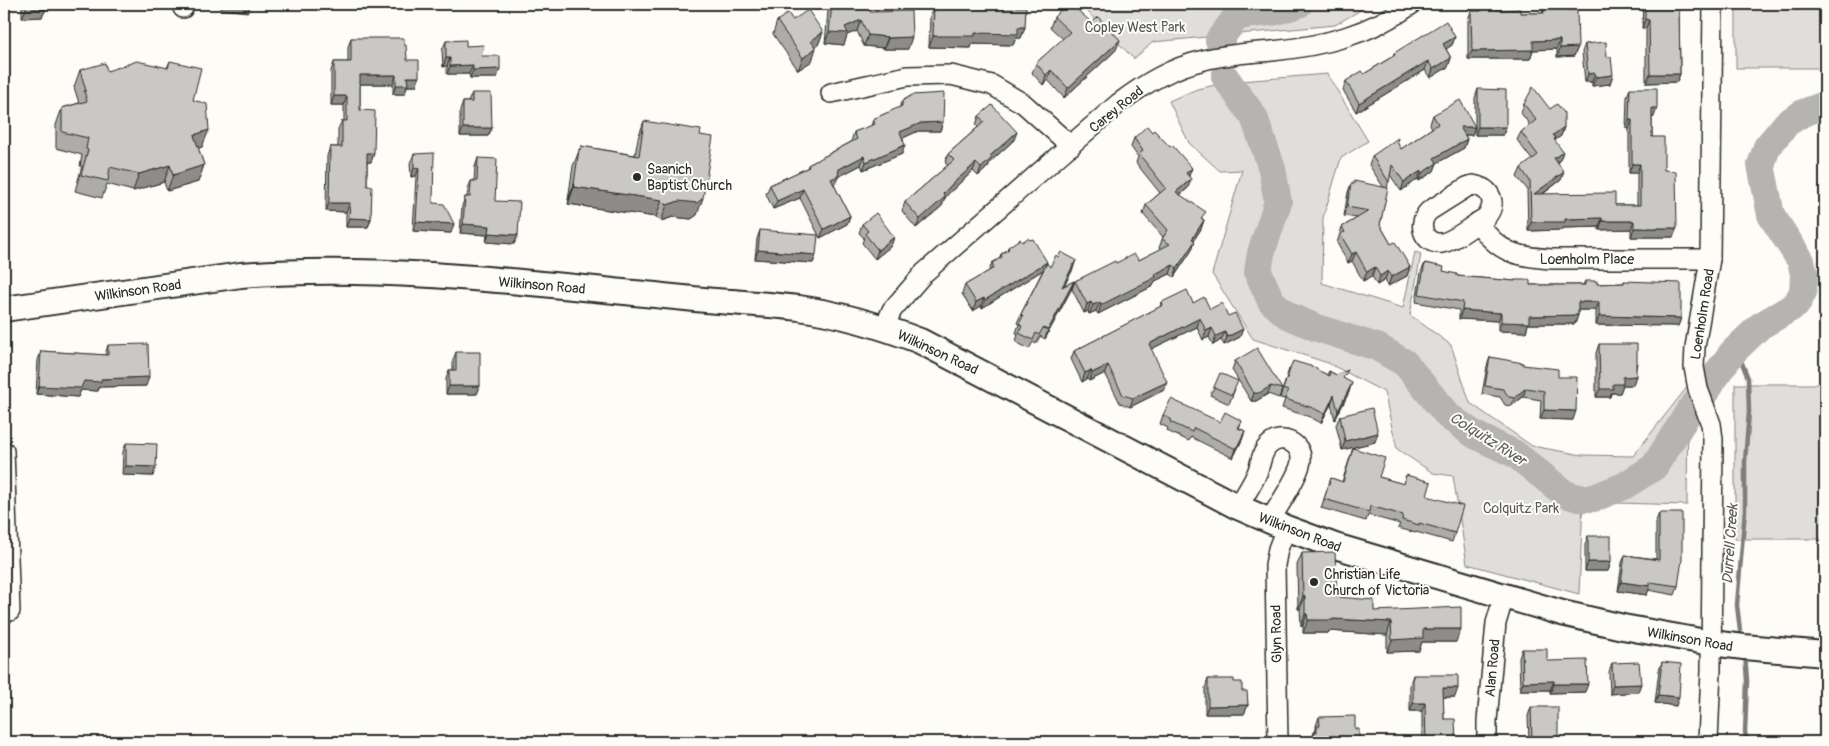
<svg xmlns="http://www.w3.org/2000/svg" width="1829" height="746" viewBox="0 0 1829 746" font-family="Pangolin,sans-serif">
<style>
.green{fill:#dfdeda;stroke:#858482}
.lines{fill:none;stroke-linecap:round;stroke-linejoin:round}
.stream{stroke:#7e7d7b;stroke-width:4.5}
.river{stroke:#b5b4b1;stroke-width:28}
.minor-casing{stroke:#2b2b2b;stroke-width:22}
.major-casing{stroke:#2b2b2b;stroke-width:28}
.minor{stroke:#fdfcf7;stroke-width:19}
.major{stroke:#fdfcf7;stroke-width:24}
.wall{fill:#adaca9;stroke:#2b2b2b}
.shaded-wall{fill:#8d8c89;stroke:#2b2b2b}
.building{fill:#c9c8c4;stroke:#2b2b2b}
.poi-dot{fill:#2b2b2b;stroke:#fdfcf7;stroke-width:2}
.labels{text-anchor:middle;stroke-width:4;stroke-linejoin:round;paint-order:stroke}
.park-label{font-size:14px;fill:#585857;stroke:#fdfcf7}
.street-label{font-size:14px;fill:#2b2b2b;stroke:#fdfcf7}
.poi-label{font-size:14px;fill:#2b2b2b;stroke:#fdfcf7;text-anchor:start}
.water-label{font-size:15px;font-style:italic;fill:#5b5b5a;stroke:#fdfcf7}
</style>
<rect width="100%" height="100%" fill="#fdfcf7"/>
<filter id="ink" filterUnits="userSpaceOnUse"><feTurbulence type="fractalNoise" baseFrequency=".02" numOctaves="2"/><feDisplacementMap in="SourceGraphic" scale="10" xChannelSelector="R" yChannelSelector="G"/><feConvolveMatrix kernelMatrix="1 2 1 2 8 2 1 2 1" color-interpolation-filters="sRGB"/></filter>
<g filter="url(#ink)">
<!-- green -->
<g class="green">
<path d="M1080,4h291l-36,21 -182,17 -19,17z"/>
<rect x="1736" y="4" width="89" height="64"/>
<path d="M1327,74l41,67 -27,17 -18,60 -1,65 81,25 12,-56 6,2 -11,61 41,30 19,58 62,43 50,9 51,1 55,-70 -1,119 -104,-3 -4,92 -112,-30 -14,-88 -20,-3 -36,-24 -13,-57 -56,-29 -75,-24 -41,-65 30,-104 -22,1 -31,-28 -20,-42 28,-12 32,-7z"/>
<rect x="1735" y="384" width="90" height="155"/>
</g>
<g class="lines">
<!-- stream -->
<g class="stream">
<path d="M1736,348l12,30 1,34 -4,49v49l-8,95 4,34"/>
<path d="M1745,654l2,27 -2,51 2,10"/>
</g>
<!-- river -->
<g class="river">
<path d="M1219,40l18,-24 40,-5 22,-7"/>
<path d="M1225,77l29,40 18,52 6,33 -17,51 -3,19 13,29 16,14 30,13 60,19 28,16 43,53 27,19 40,19 50,40 14,4h15l30,-12 30,-19 38,-60 14,-15 6,-12 21,-28 27,-26 36,-21 7,-13 1,-18 -3,-13 -30,-46 -10,-50 6,-18 20,-24 16,-10 22,-8"/>
</g>
<defs>
<g id="minor">
<path d="M183,8v-4"/>
<path d="M831,93l76,-17 44,-1 41,10 32,19 47,42"/>
<path d="M1473,185c18,3 25,18 13,32 -11,7 -32,24 -44,26 -20,2 -25,-21 -13,-32l38,-24z"/>
<path d="M1478,222c19,31 40,35 74,37h158"/>
<path d="M884,328l8,-18 32,-37 195,-170c28,-21 52,-35 85,-43 22,-6 46,-7 68,-9 51,-5 99,-17 140,-47"/>
<path d="M4,451l6,160"/>
<path d="M1238,507c6,-11 14,-22 19,-34 4,-9 4,-21 12,-28 12,-12 33,-2 32,15 0,12 -24,49 -32,61"/>
<path d="M1278,742l-3,-177 3,-16 8,-21"/>
<path d="M1487,742v-21l9,-98 8,-27"/>
<path d="M1708,742l3,-72 2,-231 -2,-15 -13,-35 -4,-22 1,-20 15,-88 3,-255"/>
</g>
<path id="major" d="M4,309l237,-34c129,-10 264,5 393,18 32,3 65,7 97,9 23,2 46,3 68,6 42,6 82,18 121,33l318,166 48,21 49,18 227,67 61,14 88,16 33,4 81,7"/>
</defs>
<!-- minor casing -->
<use href="#minor" class="minor-casing"/>
<!-- major casing -->
<use href="#major" class="major-casing"/>
<!-- minor -->
<use href="#minor" class="minor"/>
<!-- major -->
<use href="#major" class="major"/>
</g>
<!-- wall -->
<g class="wall">
<path d="M22,4h23l1,5 -4,8 -20,1z"/>
<path d="M830,4h41l-1,8 38,37h-24v-1l-20,-2 -7,-15 -10,4 -3,10 -19,-2 3,-32z"/>
<path d="M1643,4h36l1,70 -3,8 -31,1v-55h-4z"/>
<path d="M934,5l91,22 -4,11h-5l-3,7 -41,-1 -1,4 -42,-1 1,-31z"/>
<path d="M1544,6l22,4 12,37 -4,9 -17,1v-8l-24,1 -3,9h-62v-39l3,-9h9l1,-2 39,4h22z"/>
<path d="M1054,17l62,33 -52,48 -16,-18 -5,5 -11,-12 4,-10 27,-24 -13,-12z"/>
<path d="M793,20l30,12 -5,13 -3,2 -3,14 -14,9 -25,-36 4,-13z"/>
<path d="M1455,37l-3,8 -6,4 5,9 -3,9 -18,11 -5,-8 -69,42 -13,-22 3,-9 18,-7 29,-18 1,-3z"/>
<path d="M351,38l53,7 3,15 9,26h-9l-2,8h-12v-10h-33v26l14,43 -3,9h-4v24l4,33 -3,8h-22v-15l-20,-1 1,-55 3,-9h8v-18l4,-8h2v-16h-13v-34l3,-9h14v-15z"/>
<path d="M446,41l20,5 15,10 16,22h-27l-1,-4h-22v-8l-4,1 -1,-17z"/>
<path d="M1585,44l25,40 -18,2v-4h-7l-3,-30z"/>
<path d="M170,61l23,39 9,47 -4,1 6,17 -6,17 -31,9 -3,-9 -31,9 -26,-7 -5,14 -27,-7 7,-25h-2l2,-11 -26,-7v-23l6,-17 17,-5 -5,-16 6,-17 27,1 60,-3z"/>
<path d="M1630,88l24,29h-2v20l12,33 9,67h-42v-8l-32,1v-3l-36,1 -1,2 -34,1 -1,-42 -10,-12 4,-9 11,-8 -15,-20 4,-8 9,-7 -9,-12 3,-9 26,5 14,18 -3,9 -6,4 5,20 -2,2 3,18 -18,14 72,11h22v-32h-8v-44l-3,-1 1,-31z"/>
<path d="M1478,89l28,38 -3,8h-28v-8l-3,8h-7l2,4 -3,9 -27,15 -3,8 -15,10 -1,-2 -17,12 -11,-16 -3,13 -7,37 11,19 19,23 -3,9 -19,10 -3,-6 -8,5 -5,-9 -9,5 -11,-20 -4,2 -11,-20 5,-16 15,-9 -13,-2 4,-24 3,-8 33,4 -15,-23 3,-9 25,-14 4,7 31,-21 -2,-4 3,-9 42,12v-29z"/>
<path d="M472,93l20,35 -4,8h-28v-25l3,-9h5z"/>
<path d="M902,101l41,21 -3,9h-22l-15,7 -1,16 -39,16 -2,-5 -23,12 -4,8 16,31 -3,8 -27,14 -20,-40 -27,11 -7,-15 4,-9 37,-17 1,-3 43,-23 3,-10 17,-6 2,-7 26,-11z"/>
<path d="M979,116l35,24 -24,22 -2,5 -10,9 -5,-5 -25,23 -3,4 -3,8 -26,22 -14,-17 3,-9 43,-37 -3,-2 3,-9 30,-27 -2,-2z"/>
<path d="M644,121l56,14 -3,80 -6,4 -18,-2 -12,4 -5,-4 -88,-13 1,-4h-1l5,-34 8,-20 54,9 3,-17z"/>
<path d="M1134,138l55,38 -1,12 -8,7 24,25 -3,9 -7,11 -2,10 -18,27 -4,-3 -15,7 -2,5 -55,28 -2,-3 -7,3 -1,-3 -4,2 -12,-24 3,-8 41,-18 23,-3 22,-11 -2,-1 4,-11 -20,-23 3,-9 14,-12 -24,-30 2,-6 -7,-10z"/>
<path d="M414,154l19,49 18,30 -38,-2 3,-55 -5,1 -1,-14z"/>
<path d="M478,158l17,43 23,34 -4,9 -28,-2 1,-7 -27,-2 2,-27 3,-9h2l1,-8 3,-8h3l1,-14z"/>
<path d="M862,224l32,13 -3,9 -16,13 -13,-16 2,-5 -5,-5z"/>
<path d="M760,230l56,25 -3,8 -58,-4 2,-20z"/>
<path d="M1008,247l36,23 6,-3 23,2 -9,17 10,-5 -3,9 -26,49 -5,-3 -4,8 -3,-2 -4,7 -13,-7 2,-8 -2,-1 3,-9 -2,-1 4,-9 22,-44 -61,38 -1,-2 -8,5 -11,-17 3,-9 24,-14 3,-8 7,-4 2,-5 6,-4z"/>
<path d="M1425,263l18,8 14,5 58,5v-1l15,5h53l2,-4 12,3 27,-1v-2l57,37 -3,8 -82,-1v-15h-18v5l-3,9h-47l-2,8 -28,-1v-10l-39,-2v-9l-43,-8 5,-30z"/>
<path d="M1162,302l31,1 17,6 30,28 -16,8 -3,-5 -8,5 -4,-8 -6,3 -6,-13 -46,22 13,41 -34,17 -10,-4 -15,-30 -16,8 -2,-2 -5,3 -11,-23 3,-8 86,-44z"/>
<path d="M1599,344l38,19 -4,22h-10l-3,8h-9l-1,4h-14v-44z"/>
<path d="M108,345l38,41 -47,1 -1,4 -17,-1 -3,7 -42,-3 2,-34 3,-9 64,4z"/>
<path d="M456,352l24,34 -3,8h-31v-15l3,-9h4v-10z"/>
<path d="M1490,357l33,8 35,12 15,43 -33,-1 1,-19 -18,-3 -12,9 -6,-1 -5,-8 -18,-3 5,-28z"/>
<path d="M1235,361l47,28 -3,9 -11,-4 -12,7h-5l-19,-31z"/>
<path d="M1289,369l28,1 10,5 2,-4 15,8 5,13 -14,28 -4,-16 -10,19 -11,-6 -28,-9 3,-9 -5,-1z"/>
<path d="M1214,387l21,2 -6,15 -19,-9z"/>
<path d="M1163,415l57,7 22,-1 -3,7 6,3 -3,9 -9,18 -42,-21 -2,4 -22,-10 1,-3 -8,-4z"/>
<path d="M1340,416l35,26 -33,8 -6,-25z"/>
<path d="M126,443l27,33 -31,-1 1,-23z"/>
<path d="M1353,448l26,29 24,7 3,-9 21,21 28,37 -3,9 -36,-10v1l-18,-5 2,-4 -32,-9 -2,6 -45,-13 10,-30 11,4z"/>
<path d="M1659,513l19,73 -3,9 -27,-5 -1,5 -29,-4 4,-28 3,-8 31,4v-38z"/>
<path d="M1588,536l23,26 -3,9h-23v-26z"/>
<path d="M1302,553l35,44 119,45h-34l-3,9 -32,1v-17l-58,-4 -1,2h-25v-7h-2l-1,-17h-2l-1,-44z"/>
<path d="M1522,649l25,12 38,31 -35,1v-3h-30l-1,-32z"/>
<path d="M1662,662l14,44 -21,-3 4,-33z"/>
<path d="M1612,663l26,29 -28,2 -1,-22z"/>
<path d="M1413,675l42,22h-12l1,22 12,23h-34v-31h-12v-27z"/>
<path d="M1208,679l26,3 8,9 6,14 -4,9h-39v-26z"/>
<path d="M1531,707l27,35h-29l-1,-26z"/>
<path d="M1319,717l36,12 4,13h-48l3,-10h1l1,-3v-3z"/>
</g>
<!-- shaded-wall -->
<g class="shaded-wall">
<path d="M113,4h22l-2,3 -22,1z"/>
<path d="M222,4h29l-3,8 -28,-3z"/>
<path d="M26,9h20l-4,8 -20,1z"/>
<path d="M1645,19l4,1 -3,8h-4z"/>
<path d="M861,20l-4,11 -10,4 -3,10 -19,-2 4,-11 16,-5z"/>
<path d="M1018,27h7l-4,11h-5l-3,7 -41,-1 -1,4 -42,-1 4,-11 42,-3z"/>
<path d="M823,32l-5,13 -12,9 5,-13z"/>
<path d="M868,35l20,2 -4,11 -20,-2z"/>
<path d="M912,37l-4,12h-24l4,-11z"/>
<path d="M1455,37l-3,8 -12,8 3,-9z"/>
<path d="M1120,40l-4,10 -52,48 4,-10z"/>
<path d="M1560,40l-3,9 -27,1 3,-9z"/>
<path d="M1578,47l-4,9 -17,1 3,-9z"/>
<path d="M816,48l-4,13 -14,9 5,-12z"/>
<path d="M1533,50l-3,9h-62l4,-8z"/>
<path d="M446,58h4l-3,8 -4,1z"/>
<path d="M1451,58l-3,9 -18,11 3,-9z"/>
<path d="M1428,61l-3,9 -69,42 3,-9z"/>
<path d="M473,65l-4,9h-22l3,-8z"/>
<path d="M500,69l-3,9h-27l3,-8z"/>
<path d="M1051,70l-3,10 -5,5 3,-10z"/>
<path d="M1595,73l-3,9h-7l3,-8z"/>
<path d="M1650,74h30l-3,8 -31,1z"/>
<path d="M360,75h36l-3,9h-36z"/>
<path d="M1613,75l-3,9 -18,2 4,-9z"/>
<path d="M407,77h12l-3,9h-9l-2,8h-12l3,-9z"/>
<path d="M334,96h13l-3,9h-13z"/>
<path d="M1652,108h5l-3,9h-5z"/>
<path d="M1629,120h3l-3,9 -3,-1z"/>
<path d="M943,122l-3,9h-22l-21,10 3,-9 21,-9z"/>
<path d="M1460,127h15l-3,8h-15z"/>
<path d="M1478,127h28l-3,8h-28z"/>
<path d="M1564,127l-3,9 -6,4 -4,8 2,-13z"/>
<path d="M463,128h29l-4,8h-28z"/>
<path d="M209,130l-7,17 -14,5 6,-17z"/>
<path d="M1017,132l-3,8 -24,22 -2,5 -10,9 3,-8 9,-12z"/>
<path d="M1467,139l-3,9 -27,15 -3,8 -15,10 3,-8 12,-15z"/>
<path d="M905,145l-3,9 -39,16 3,-8z"/>
<path d="M1563,152l-3,8 -9,7 3,-9z"/>
<path d="M367,153h7l-3,9h-7z"/>
<path d="M864,156l-3,9 -23,12 -3,7 -7,3 3,-8 8,-10z"/>
<path d="M976,163l-3,8 -25,23 -3,4 -3,8 -26,22 4,-9 31,-34z"/>
<path d="M1632,164h8l-3,9h-8z"/>
<path d="M170,165l-6,17 -31,9 6,-17z"/>
<path d="M204,165l-6,17 -31,9 6,-16z"/>
<path d="M414,168h5l-3,8 -5,1z"/>
<path d="M1192,168l-3,8 -3,-3z"/>
<path d="M1421,171l-3,8 -17,12 3,-9z"/>
<path d="M1564,172l-3,8 -30,22 3,-8z"/>
<path d="M1191,179l-3,9 -15,13 3,-9z"/>
<path d="M574,184h1l-6,16h-1z"/>
<path d="M574,187l88,13 -6,17 -88,-13z"/>
<path d="M803,189l-3,9 -27,11 4,-8z"/>
<path d="M703,198l-6,17 -6,4 -18,-2 -12,4 6,-16 12,-4z"/>
<path d="M329,203h21l-4,9 -20,-1z"/>
<path d="M850,216l-3,8 -27,14 4,-9z"/>
<path d="M349,218l22,1 -3,8h-22z"/>
<path d="M1602,218l-3,9 -36,1 -1,2 -34,1 3,-9 34,-3z"/>
<path d="M1204,220l-3,9 -12,18 3,-8z"/>
<path d="M1602,221h32l-3,8 -32,1z"/>
<path d="M416,222l38,2 -3,9 -38,-2z"/>
<path d="M463,224l27,2 -3,9 -27,-2z"/>
<path d="M1634,228h43l-4,9h-42z"/>
<path d="M489,233l29,2 -4,9 -28,-2z"/>
<path d="M894,237l-3,9 -16,13 3,-9z"/>
<path d="M1195,241l-3,9 -18,27 3,-9z"/>
<path d="M758,250l58,5 -3,8 -58,-4z"/>
<path d="M1356,252l-4,9 -4,2 4,-9z"/>
<path d="M1076,260l-3,9 -14,27 3,-9z"/>
<path d="M1047,262l-4,8 -61,38 3,-8z"/>
<path d="M1173,265l-3,9 -15,7 -2,5 -55,28 3,-9 54,-31z"/>
<path d="M1375,267l-3,9 -9,5 4,-9z"/>
<path d="M1410,267l-3,9 -19,10 3,-9z"/>
<path d="M1388,271l-3,9 -8,5 3,-9z"/>
<path d="M1074,281l-3,9 -26,49 3,-9z"/>
<path d="M984,298l-3,8 -8,5 3,-9z"/>
<path d="M1091,302l-3,9 -4,2 3,-9z"/>
<path d="M1100,302l-4,9 -7,3 4,-9z"/>
<path d="M1578,302h21l-3,8h-21z"/>
<path d="M1462,310l39,3 -3,8 -39,-2z"/>
<path d="M1578,315l-3,9h-47l-2,8 -28,-1 3,-9 28,-6z"/>
<path d="M1599,316l82,2 -3,8 -82,-1z"/>
<path d="M1200,318l-3,9 -52,25 4,-8z"/>
<path d="M1212,328l-3,9 -6,3 3,-9z"/>
<path d="M1243,329l-3,8 -16,8 3,-8z"/>
<path d="M1225,332l-4,8 -8,5 3,-9z"/>
<path d="M1108,365l-3,8 -16,8 3,-8z"/>
<path d="M1091,370l-4,9 -5,3 3,-9z"/>
<path d="M1636,376l-3,9h-10l-3,8h-9l-1,4h-14l4,-8 13,-5 10,-7z"/>
<path d="M149,377l-3,9 -47,1 -1,4 -17,-1 -3,7 -42,-3 3,-8 62,-7z"/>
<path d="M1167,382l-3,8 -34,17 3,-9z"/>
<path d="M1352,383l-3,9 -14,28 3,-9z"/>
<path d="M449,386h31l-3,8h-31z"/>
<path d="M1271,386l-3,8 -12,7h-5l3,-8z"/>
<path d="M1526,388l-3,9 -12,9 3,-8z"/>
<path d="M1334,395l-3,9 -10,19 4,-9z"/>
<path d="M1544,410l32,1 -3,9 -33,-1z"/>
<path d="M1245,431l-3,9 -9,18 3,-9z"/>
<path d="M1378,433l-3,9 -33,8 3,-9z"/>
<path d="M126,466l30,1 -3,9 -31,-1z"/>
<path d="M1588,562h23l-3,9h-23z"/>
<path d="M1621,582l29,4 -3,9 -29,-4z"/>
<path d="M1303,596h2l-5,13h-2z"/>
<path d="M1305,614h2l-4,12h-2z"/>
<path d="M1333,619l58,3 -4,13 -58,-4 -1,2h-25l5,-13z"/>
<path d="M1423,629h38l-5,13h-34l-3,9 -32,1 5,-12z"/>
<path d="M1554,681l-4,9h-30l3,-8z"/>
<path d="M1554,684h34l-3,8 -35,1z"/>
<path d="M1641,684l-3,8 -28,2 3,-9z"/>
<path d="M1443,688h15l-3,9h-15z"/>
<path d="M1658,695l21,2 -3,9 -21,-3z"/>
<path d="M1413,703h12l-3,8h-12z"/>
<path d="M1248,705l-4,9h-39l3,-8z"/>
</g>
<!-- building -->
<g class="building">
<path d="M26,4h19l1,5h-20z"/>
<path d="M832,4h39l-1,8 41,-1 1,26 -24,1v-1l-20,-2 -7,-15 -16,7 3,6 -19,-1z"/>
<path d="M1066,4h5l21,19 6,-6 22,23 -52,48 -17,-18 -5,5 -10,-12 34,-31 -16,-15z"/>
<path d="M1645,4h34l1,70h-30l-1,-54 -4,-1z"/>
<path d="M934,5l92,2 -1,20h-7v7l-43,-1v3h-42z"/>
<path d="M1566,5v5h11l1,37 -18,1v-8l-27,1v9l-61,1 -1,-40h10v-2l16,-1v2l23,-1v4h24v-7z"/>
<path d="M808,10l15,22 -12,9 5,7 -13,10 -26,-37 11,-8 5,7z"/>
<path d="M1446,21l9,16 -12,7 8,14 -18,11 -5,-8 -69,42 -13,-22 16,-10 2,3 31,-19 -1,-2z"/>
<path d="M351,38h53v7h2l1,15h12v17h-12l1,8h-12v-10h-36v35l15,1 -1,42h-7v33h5l-1,33 -22,-1 1,-15h-21l1,-56h12v-26h5v-25h-13v-34h17z"/>
<path d="M466,40v6l18,-1 -3,11h19v13l-27,1v-5l-23,1v-8h-4v-17z"/>
<path d="M1606,42l1,15h4l2,18 -17,2 -1,-4 -7,1 -3,-30z"/>
<path d="M137,61l31,7 2,-7 31,7 -8,32 14,4 2,26 -15,5 10,30 -31,10 -3,-10 -31,9 -29,-7 -2,14 -27,-6 7,-25 -2,-1 2,-11 -26,-6v-24l25,-7 -3,-10h2l-6,-21 25,-7 2,8z"/>
<path d="M1533,87l17,22 7,-5 7,9v14l-11,8 3,3 -2,1 9,13 -9,6 10,14 -30,22 81,-1v12h25v-41h-8v-44h-3l1,-32h27v20h-5v29h12v33l12,1 1,57h-43v-7h-32v-3l-37,1v3h-34l-1,-41 -9,-13 17,-13 -17,-23 15,-12 -12,-16z"/>
<path d="M1478,89l28,1v37h-28z"/>
<path d="M472,93h19l1,35h-29v-26h9z"/>
<path d="M944,93l-1,29 -22,1 -21,9 5,13 -39,17 -2,-6 -25,13 -1,7 -7,3 19,37 -26,13 -21,-40 -26,12 -7,-16 39,-18 -1,-2 49,-26 -3,-7 21,-8 -2,-5 29,-13v-5l10,-6z"/>
<path d="M1460,100l15,27h-15l7,12 -33,19 3,5 -15,10 -1,-2 -17,11 -12,-17 -3,17 -17,-26 26,-18 -1,4 4,7 37,-25 -5,-9z"/>
<path d="M992,105l25,27 -27,24 2,2 -11,10 -5,-5 -25,22 -8,9 2,3 -25,22 -15,-17 49,-42 -6,-6 36,-32 -5,-6z"/>
<path d="M644,121l57,9 -1,5 13,2 -10,61 -6,5 -18,-2 -12,4 -5,-5 -88,-13 1,-3h-1l5,-35 1,1 1,-4 58,10z"/>
<path d="M1147,126l5,6 2,-2 16,17 2,-2 20,23 -6,5 5,6 -15,13 30,20 -5,6 3,2 -12,19 3,2 -18,27 -4,-3 -18,9 1,3 -55,28 -1,-3 -7,3 -2,-3 -4,2 -12,-23 40,-20 1,2 18,-9 5,6 31,-16 -8,-5 6,-9 -22,-25 20,-17 -27,-34 4,-3 -9,-13z"/>
<path d="M434,153l-1,50 11,1 10,20 -38,-2 3,-54h-5v-14z"/>
<path d="M478,158l19,1 -2,42 25,1 -2,33 -29,-2 1,-7 -27,-2 2,-27h5l1,-16h6z"/>
<path d="M1354,181l34,7 -8,37 11,19 4,-2 15,25 -19,10 -3,-6 -8,5 -5,-9 -8,5 -11,-20 -4,2 -12,-20 5,-2 -3,-5 27,-16 -22,-4 4,-23h3z"/>
<path d="M876,213l18,24 -16,13 -13,-16 3,-3 -6,-7z"/>
<path d="M760,230l58,5 -2,20 -58,-5z"/>
<path d="M1028,238l2,2 3,-1 14,23 -62,38 -1,-2 -8,4 -11,-17 29,-17 -2,-5 10,-6 -1,-3 8,-5 -1,-2 12,-8 2,3z"/>
<path d="M1061,252l15,8 -14,27 12,-6 -26,49 -5,-2 -4,7 -3,-2 -3,7 -14,-7 3,-7 -3,-2 4,-8 -2,-2 26,-51 3,4 6,-12 2,2z"/>
<path d="M1425,263l19,4 -1,4 14,3v2l58,5v-1h15v5h55v-4h12v3l27,-1v-2l57,2v35l-82,-2v-14h-21v13l-49,1v7l-28,-1v-9l-39,-3 1,-8 -44,-8z"/>
<path d="M1187,290l6,13 11,-6 6,12 12,-6 6,13 7,-3 8,16 -16,8 -2,-5 -9,4 -4,-8 -6,3 -6,-13 -51,26 18,38 -34,16 -10,-3 -15,-30 -16,8 -1,-3 -6,3 -11,-22 89,-46 -1,-3z"/>
<path d="M148,344l1,33 -48,2v3l-17,-1 -3,7 -42,-2 2,-35 67,4v-10z"/>
<path d="M1599,344h38v19h-1v13l-13,1v7h-10v5h-13z"/>
<path d="M1257,348l25,41 -11,-3 -12,7h-5l-19,-32z"/>
<path d="M456,352h24v34h-31v-16h7z"/>
<path d="M1490,357l33,6v2l35,4v8h19l-1,34 -32,-1v-19l-18,-3 -12,10 -5,-1 -6,-8 -18,-3z"/>
<path d="M1293,361l24,7v2l13,6 -1,-5 7,4 12,-5 -5,8 9,5 -14,28 -4,-16 -9,19 -12,-6 -28,-9 3,-8 -5,-2z"/>
<path d="M1220,373l18,8 -6,14 -18,-8z"/>
<path d="M1171,399l49,23 5,-10 17,9 -4,7 7,3 -9,18 -42,-21 -2,4 -22,-10 2,-2 -9,-5z"/>
<path d="M1372,408l6,25 -33,8 -5,-25z"/>
<path d="M126,443l31,1 -1,23 -30,-1z"/>
<path d="M1353,448l32,10 -6,19 25,7 2,-9 25,7 -4,14 36,10 -8,27 -36,-10v2l-17,-5 1,-5 -33,-9 -1,6 -45,-13 7,-21 12,4z"/>
<path d="M1659,513h23v47l-4,26 -28,-4v4l-29,-4 4,-27 34,5z"/>
<rect x="1588" y="536" width="23" height="26"/>
<path d="M1335,552l2,45 37,3v11l87,-4v22h-38v9l-31,2 -1,-18 -58,-3v1h-25l-1,-6h-2v-18h-2l-1,-43z"/>
<path d="M1522,649h25v12l40,-1 1,24h-34v-3l-31,1z"/>
<path d="M1639,662l2,22 -28,1 -1,-22z"/>
<path d="M1662,662l19,2 -2,33 -21,-2z"/>
<path d="M1413,675h45v13h-15l1,31h11l1,23h-30l-1,-39h-12z"/>
<path d="M1208,679h26v3h8v9h5l1,14 -40,1z"/>
<path d="M1531,707h27v35h-26z"/>
<path d="M1355,716v13h4v13h-44l-1,-10h3v-6h3l-1,-9z"/>
</g>
</g>
<!-- markers -->
<g class="poi-dot">
<circle cx="637" cy="177" r="5"/>
<circle cx="1314" cy="582" r="5"/>
</g>
<g class="labels">
<!-- park labels -->
<g class="park-label">
<text x="1135" y="32">Copley West Park</text>
<text x="1521" y="513">Colquitz Park</text>
</g>
<!-- street labels -->
<g class="street-label">
<text transform="translate(1116 109) rotate(-39)" y="5">Carey Road</text>
<text x="1587" y="264">Loenholm Place</text>
<text transform="translate(542 285) rotate(5)" y="5">Wilkinson Road</text>
<text transform="translate(138 290) rotate(-8)" y="5">Wilkinson Road</text>
<text transform="translate(1702 314) rotate(-81)" y="5">Loenholm Road</text>
<text transform="translate(938 352) rotate(25)" y="5">Wilkinson Road</text>
<text transform="translate(1300 532) rotate(21)" y="5">Wilkinson Road</text>
<text transform="translate(1276 634) rotate(-91)" y="5">Glyn Road</text>
<text transform="translate(1690 639) rotate(10)" y="5">Wilkinson Road</text>
<text transform="translate(1492 668) rotate(-85)" y="5">Alan Road</text>
</g>
<!-- poi labels -->
<g class="poi-label">
<text x="647" y="174">Saanich<tspan x="647" dy="16">Baptist Church</tspan></text>
<text x="1324" y="579">Christian Life<tspan x="1324" dy="16">Church of Victoria</tspan></text>
</g>
<!-- water labels -->
<g class="water-label">
<text transform="translate(1488 439) rotate(32)" y="5">Colquitz River</text>
<text transform="translate(1730 544) rotate(-86)" y="5">Durrell Creek</text>
</g>
</g>
<!-- margin -->
<rect width="1829" height="746" fill="none" stroke="#fdfcf7" stroke-width="20"/>
<rect x="10" y="10" width="1809" height="726" fill="none" stroke="#2b2b2b" stroke-width="2" filter="url(#ink)"/>
</svg>
